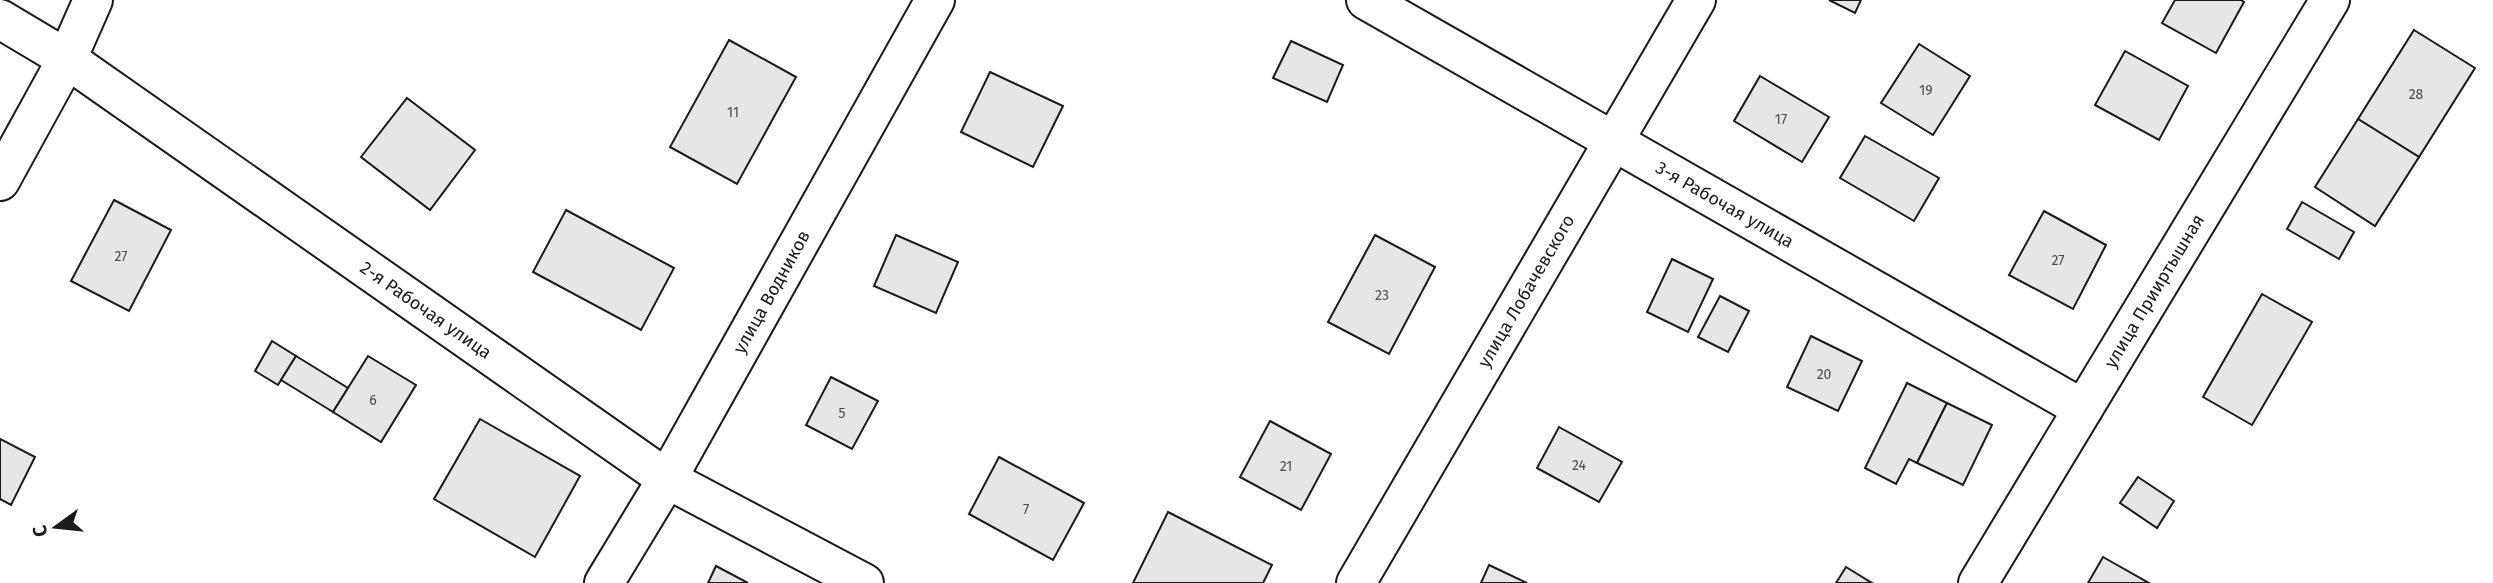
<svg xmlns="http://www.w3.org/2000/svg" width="2493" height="583" viewBox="0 0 2493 583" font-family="'Fira Sans',sans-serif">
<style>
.building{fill:#e6e6e6;stroke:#1a1a1a;stroke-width:2}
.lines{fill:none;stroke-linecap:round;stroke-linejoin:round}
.minor-casing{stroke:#1a1a1a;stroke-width:42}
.major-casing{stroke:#1a1a1a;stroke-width:42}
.minor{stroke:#fff;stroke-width:38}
.major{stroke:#fff;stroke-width:38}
.labels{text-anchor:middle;stroke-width:5;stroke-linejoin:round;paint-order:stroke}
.number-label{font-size:14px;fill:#4d4d4d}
.street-label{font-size:18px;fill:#1a1a1a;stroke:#fff}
</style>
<rect width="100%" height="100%" fill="#fff"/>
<!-- building -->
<g class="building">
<path d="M1829,0h32l-6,13z"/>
<path d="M2175,0h66l3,2 -28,51 -54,-30z"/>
<path d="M2414,30l61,38 -56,89 -61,-38z"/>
<path d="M729,40l67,37 -59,107 -67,-37z"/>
<path d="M1291,41l52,24 -16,37 -54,-24z"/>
<path d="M1919,44l51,32 -37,59 -52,-32z"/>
<path d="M2125,51l63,35 -29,54 -64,-35z"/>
<path d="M990,72l73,34 -30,61 -72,-35z"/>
<path d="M1760,76l69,41 -27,45 -68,-41z"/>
<path d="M407,98l68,52 -45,60 -69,-53z"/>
<path d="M2358,119l61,38 -44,69 -60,-39z"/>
<path d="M1865,136l74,42 -25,43 -74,-43z"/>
<path d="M114,200l57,30 -42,81 -58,-30z"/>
<path d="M2302,202l52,30 -15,27 -52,-30z"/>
<path d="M566,210l108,58 -33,62 -108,-58z"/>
<path d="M2044,211l62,34 -33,64 -64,-34z"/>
<path d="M896,235l62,27 -22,51 -62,-27z"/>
<path d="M1375,235l60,32 -46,87 -61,-32z"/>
<path d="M1672,259l41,20 -25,53 -41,-20z"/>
<path d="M2262,294l50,28 -60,103 -49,-28z"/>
<path d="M1720,296l29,15 -21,41 -30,-15z"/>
<path d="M1811,336l51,25 -24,50 -51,-24z"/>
<path d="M272,341l24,15 -18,29 -23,-14z"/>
<path d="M296,356l52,32 -15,24 -52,-32z"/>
<path d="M368,356l48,29 -35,57 -48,-30z"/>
<path d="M831,377l47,24 -26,48 -46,-24z"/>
<path d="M1907,383l40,20 -30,60 -8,-4 -13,25 -31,-16z"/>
<path d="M1947,403l45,22 -29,60 -46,-22z"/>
<path d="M480,419l100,57 -45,81 -101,-58z"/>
<path d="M1270,421l61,33 -30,56 -61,-33z"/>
<path d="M1559,427l63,35 -23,40 -62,-34z"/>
<path d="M0,439l35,18 -24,48 -11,-6z"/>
<path d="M999,457l85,46 -31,57 -84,-46z"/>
<path d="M2138,477l36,24 -17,27 -37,-25z"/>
<path d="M1168,512l104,53 -9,18h-130z"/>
<path d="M2103,557l46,26h-61z"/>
<path d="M1489,565l38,18h-46z"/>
<path d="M716,566l32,17h-40z"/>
<path d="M1846,567l26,16h-36z"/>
</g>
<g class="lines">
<defs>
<g id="minor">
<path id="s1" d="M1366,0l717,409"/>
<path id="s2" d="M0,19l67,40 600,420 197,104"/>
<path id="s3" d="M604,583l63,-104 268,-479"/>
<path id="s4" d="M1356,583l340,-583"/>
<path id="s5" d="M1978,583l352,-583"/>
</g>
<path id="major" d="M0,181l67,-122 26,-59"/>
</defs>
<!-- minor casing -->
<use href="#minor" class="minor-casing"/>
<!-- major casing -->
<use href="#major" class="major-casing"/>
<!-- minor -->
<use href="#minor" class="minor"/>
<!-- major -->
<use href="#major" class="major"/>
</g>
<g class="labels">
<!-- number labels -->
<g class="number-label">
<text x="1926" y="95">19</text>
<text x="2416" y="99">28</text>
<text x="733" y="117">11</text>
<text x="1781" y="124">17</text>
<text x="121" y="261">27</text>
<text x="2058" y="265">27</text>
<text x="1382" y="300">23</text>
<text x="1824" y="379">20</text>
<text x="373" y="405">6</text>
<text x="842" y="418">5</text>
<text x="1579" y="470">24</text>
<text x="1286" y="471">21</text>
<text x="1026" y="514">7</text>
</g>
<!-- street labels -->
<g class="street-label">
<text dy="6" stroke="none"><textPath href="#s1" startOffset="413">3-я Рабочая улица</textPath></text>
<text dy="6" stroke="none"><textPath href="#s4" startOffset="338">улица Лобачевского</textPath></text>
<text dy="6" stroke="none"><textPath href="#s5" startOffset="341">улица Прииртышная</textPath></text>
<text dy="6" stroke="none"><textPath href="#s3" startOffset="336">улица Водников</textPath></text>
<text dy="6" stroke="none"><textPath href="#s2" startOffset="516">2-я Рабочая улица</textPath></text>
</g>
</g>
<!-- north arrow -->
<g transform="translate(56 527) rotate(255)" stroke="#ffffff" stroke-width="5" paint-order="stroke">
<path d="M0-5L12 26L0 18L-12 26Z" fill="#1a1a1a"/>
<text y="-10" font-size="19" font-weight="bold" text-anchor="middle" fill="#1a1a1a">С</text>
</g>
</svg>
